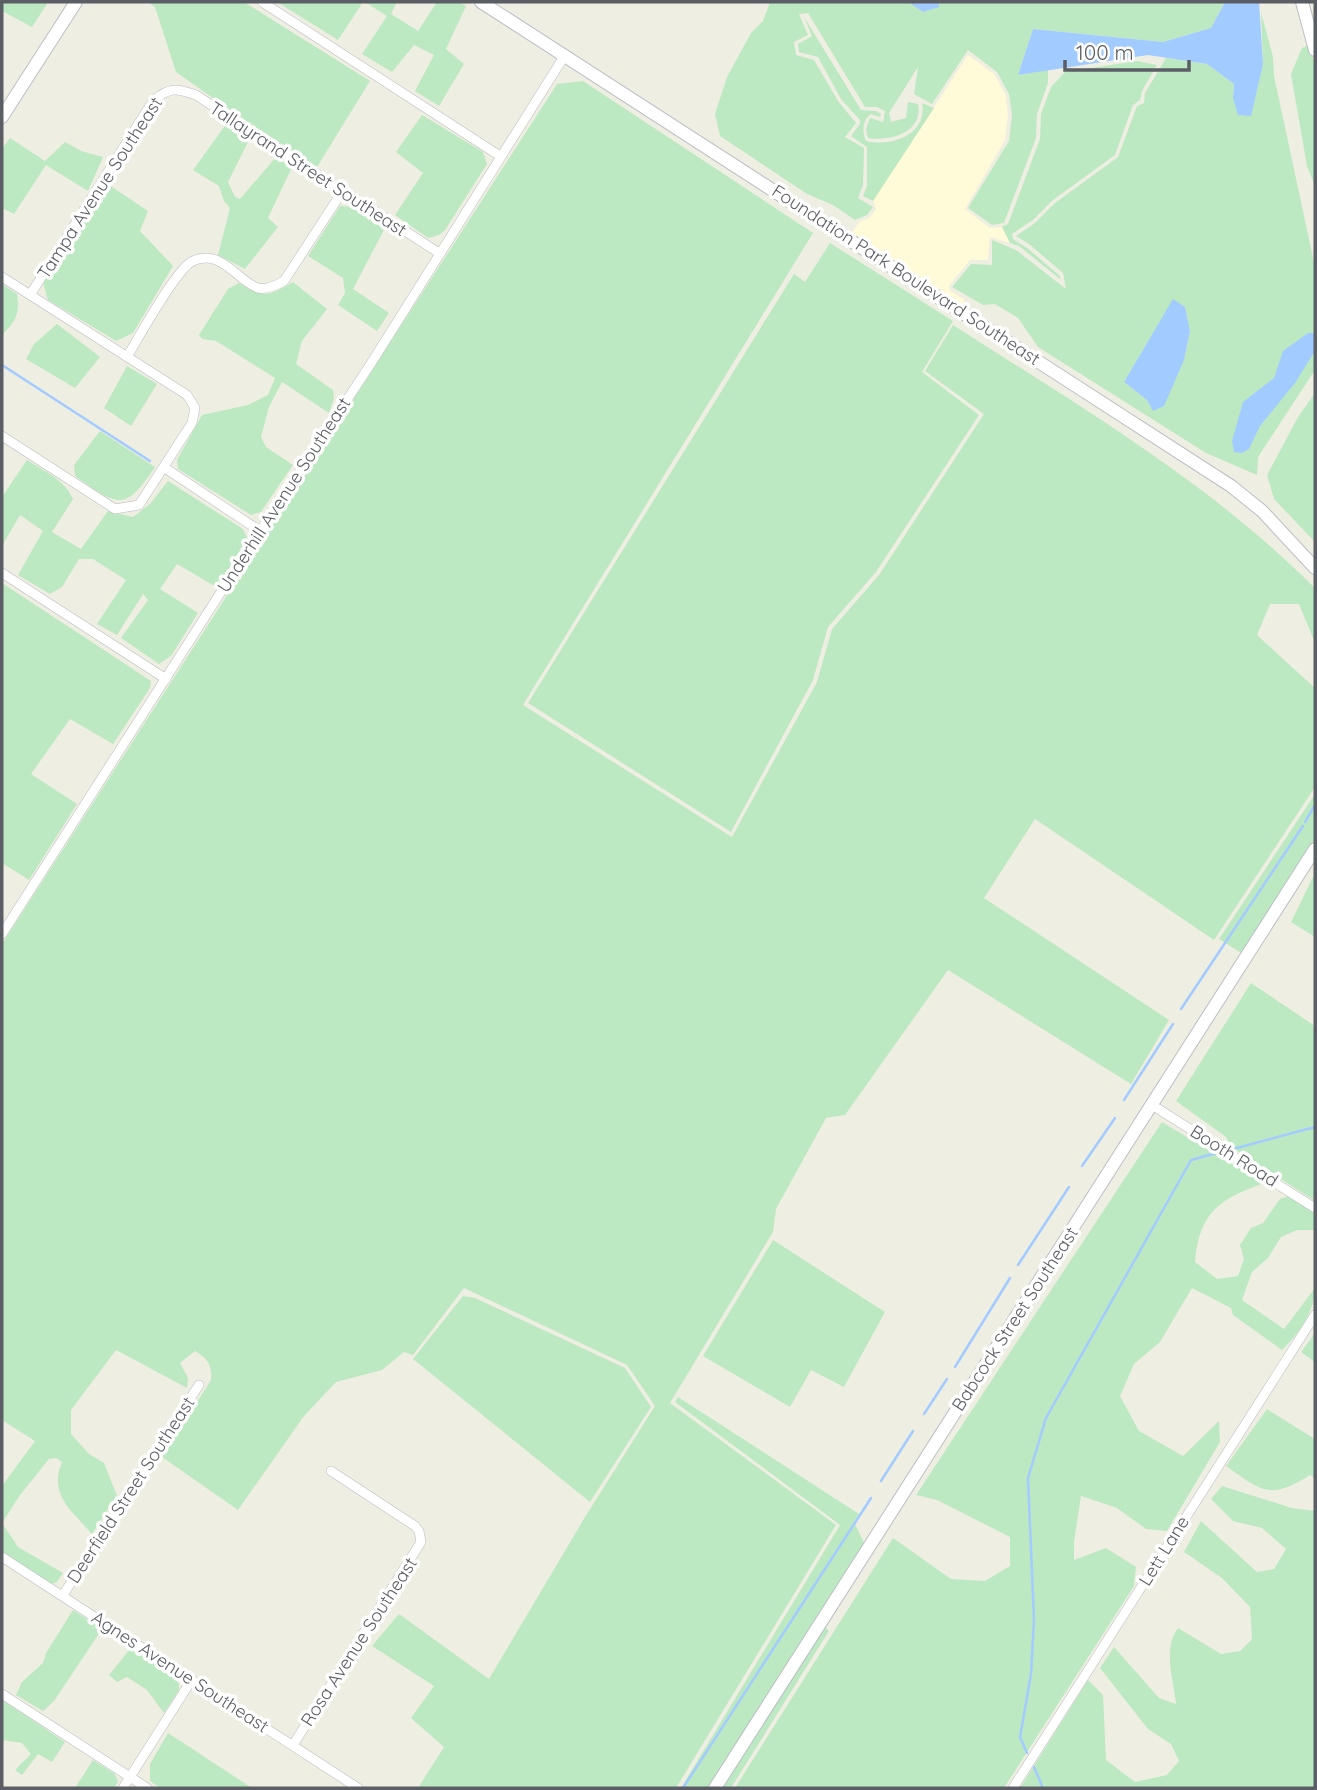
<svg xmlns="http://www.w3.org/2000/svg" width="1317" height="1790" viewBox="0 0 1317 1790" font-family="Quicksand,sans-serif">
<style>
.commercial{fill:#fffad7}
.green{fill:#bce9c2;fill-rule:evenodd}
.water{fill:#a2cbff}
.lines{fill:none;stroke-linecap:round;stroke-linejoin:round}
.stream{stroke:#a2cbff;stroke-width:2.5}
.street-casing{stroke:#babcc2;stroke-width:10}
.secondary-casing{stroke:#bbbec5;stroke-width:14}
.street{stroke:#fff;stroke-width:9}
.secondary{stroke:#fff;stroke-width:12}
.labels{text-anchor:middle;stroke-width:7;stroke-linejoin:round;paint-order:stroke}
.street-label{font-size:18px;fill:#5b5e64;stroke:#fff}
</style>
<rect width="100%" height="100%" fill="#efeee2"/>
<!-- commercial -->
<path class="commercial" d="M968,55l26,19 12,21 2,21 -3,24 -40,69 25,19 12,-1 8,16 -20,-6 -2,23h-18l-21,26v4l15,9v8l-113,-73 8,-12 10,-4 7,-9 -3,-8z"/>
<!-- green -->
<g class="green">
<path d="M2,2h42l3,2 -15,23 -30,-16z"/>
<path d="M148,2h96l126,79 -53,86 -80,-52 -61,-43 -21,-65z"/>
<path d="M277,2h86l-25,38z"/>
<path d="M365,2h32l-6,12 27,17 19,-29h21l8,4 -20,43 18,15 -25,42 -24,-15 19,-36 -20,-10 -22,27 -30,-18 25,-38z"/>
<path d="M768,2h140l15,10 15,-5 1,-5h286l-14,26 -48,14 -130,-13 -15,46 30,-5v13l-11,31 -1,24 -32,85 -12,2 -24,-17 41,-67 3,-26 -3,-21 -12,-22 -29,-22 -36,54 -18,-10 4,-27 -29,46 2,9 15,-4 2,-16 10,2c6,28 -28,38 -50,34l-2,-9 4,-11 13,4 2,-11 -8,-4h-12l-57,-94 -9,1 9,21 -14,7 2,13 18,5 24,41 18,22 -11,14 19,11 -1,37 -5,13 15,9 -6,8 -12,5 -22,-15 -26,-11 -87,-58 -5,-22 12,-37 24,-44 12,-12 6,-16z"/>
<path d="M1261,12l12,45 1,19 41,191v103l-57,87 -1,18 -51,-22 -168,-106 -20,-29 -23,-14 -12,1 -31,-18 19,-23 21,1v-25l24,10 50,39 -3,-16 -34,-29 -13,-8 19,-13 20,-20 63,-46 19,-51 7,-3 1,-10 21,-35 41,6 27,20 -1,14 30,-34zM1173,300l12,7 5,24 -6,29 -31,50 -6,-10 -23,-18z"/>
<path d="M804,17l57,93 15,1 5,3 -1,3 -9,-3c-9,6 -9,18 -5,27 25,6 62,-6 56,-38l12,5 -61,93 -10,-5 4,-10v-39l-16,-11 9,-12v-4l-19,-21 -23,-42 -19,-5 -1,-8 14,-8z"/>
<path d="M1309,45l6,18v123l-8,-20 -16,-92 11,-26z"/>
<path d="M1137,61l20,4 -15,26 -2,9 -7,5 -18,50 -62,45 -20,20 -21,14 1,5 14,9 33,28v3l-41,-33 -9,-3 -8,-16 6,-3 32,-85 1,-25 10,-27 14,-15z"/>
<path d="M583,81l230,152 -290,472 209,132 85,-155 15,-53 47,-54 105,-161 -59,-43 28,-46c126,81 256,157 362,263v55l-16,-39h-29l-13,31 58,53v99l-101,153 -179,-121 -51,79 185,122 -38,64 -183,-114 -103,145 -19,3 -50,91 -3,23 -103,171 166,122 -160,263h-258l26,-41 -33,-29 23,-32 -62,-40 27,-32 90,65 96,-162 70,-111 -28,-41 -163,-77 -51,67 -9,-3 -22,18 -46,12 -32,34 -66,94 -76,-53 49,-77c1,-15 -3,-21 -16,-29l-15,12 8,15 -1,10 -71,-38 -45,60v24l18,20 15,9 13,33 -25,38c-20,-23 -44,-39 -30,-72l-6,-4 -7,1 -29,36 -18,28 16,24 45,26 -6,9 -6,2 -49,-31v-67l33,-45 -33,-21v-476l555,-860z"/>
<path d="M422,115l61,37 4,12 -42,66 -6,5 -11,3 -33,-23 28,-42 -27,-21z"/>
<path d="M227,123l23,15 -22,44 7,15 5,2 36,-42 16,10 -24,51 10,9 -33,42 -27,-14 12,-47 -6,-7 -5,-15 -26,-16z"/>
<path d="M10,138l35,23 20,-19 16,9 22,6 -15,34 -42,-26 -32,49 -12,-6v-59z"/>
<path d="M109,185l39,26 -8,20 33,35 -40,67 -17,8 -68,-41 -5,-17z"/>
<path d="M340,206l13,1 33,19 -33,63 36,24 -12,18 -39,-26 7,-12 -2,-15 -35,-22z"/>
<path d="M830,243l123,78 -31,51 57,43 -103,157 -48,55 -15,53 -82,152 -203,-129 266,-429 11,8z"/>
<path d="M293,282l34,27 -25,32 -6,23 37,26 1,8 -5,15 -47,-31 -13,25 -8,30 5,10 27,18 -32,47 -10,3 -73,-46 -1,-9 25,-45 46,-10 20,-10 7,-17 -59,-37 -14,-2 -3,-4 29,-46 11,-6c25,16 30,13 54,-1z"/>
<path d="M2,284l15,10c3,19 -1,27 -15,41z"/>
<path d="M57,324l43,33 -25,31 -49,-29 8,-15z"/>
<path d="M127,366l30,18 -26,42 -27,-18z"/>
<path d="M1315,393v149l-41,-43 -7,-24 31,-58z"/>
<path d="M100,431l55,36c-31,47 -38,38 -80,9l-1,-11z"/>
<path d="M27,460c17,11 38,20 46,39l-21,33 29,17 27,-38 25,6 17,-13 18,-23 75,48 4,9 -29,50 -41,-24 -17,25 38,24 -27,43 -12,8 -38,-26 27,-38 -5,-6 -26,41 -20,-11 29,-44 -33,-21h-14l-17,28 -12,7 -32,-19 25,-44 -23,-16 -18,31v-49z"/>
<path d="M2,583l149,98 -1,7 -37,56 -43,-25 -39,55 46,30 -48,76 -27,-17z"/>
<path d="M1315,794v47l-72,113 -24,-15z"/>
<path d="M1315,873v64l-24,-15z"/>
<path d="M1251,983l64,43v175l-84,-54 -5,-10 -50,-36z"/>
<path d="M1162,1122l102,61c-44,16 -65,29 -69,79l22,17 21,-3 6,-17 -4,-14 11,-17 12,-5 17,-24 9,-3 26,16v18h-18l-16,7 -13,21 -16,14 -10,28 42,29 31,-41c0,23 -17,47 -33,62l-49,-35 -2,-7 -39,-20 -32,54 -26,22 -14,32 19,35 44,25 36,-35 1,21 -53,89 -21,-2 -29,-21 -36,-12 -7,46v18l32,-12 30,19 -2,19 -130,202h-269l158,-250 58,41 34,2 25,-15v-29l-73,-37 -21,-5z"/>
<path d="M773,1240l112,72 -41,75 -33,-17 -21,37 -87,-51z"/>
<path d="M463,1296l12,2 150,70 26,39 -61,95 -177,-143z"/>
<path d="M1315,1333v29l-14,-10z"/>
<path d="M678,1397l181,117 -5,8 11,23 -156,243h-28l159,-263 -165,-123z"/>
<path d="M1267,1409l48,30v39l-5,-3c-40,25 -47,17 -84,-9z"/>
<path d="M1222,1486l70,22 23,3v277h-295l68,-108 15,15 3,65 29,22 32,-7 12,-14 -8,-17 -23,-15 -48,-61 14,-21 45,51 17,6c-2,-24 -14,-54 2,-76l43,26 19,-3 12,-12 -2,-32 -28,-29 -38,-26 17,-31 56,51 17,-3 12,-20 -24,-21 -29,-7 -22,-22z"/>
<path d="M73,1610l29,19 -48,72 -11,10 -27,-16 6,-13 21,-19 3,-10z"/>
<path d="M824,1626l5,5 -98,157h-11z"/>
<path d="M130,1649l40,24 9,11v6l-15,23 -17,-23 -20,-13 -10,5 -8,-7z"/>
<path d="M2,1700l63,42 -13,20 -14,-8 -16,21 -7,-5 16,-16 -9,-11 -20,-3z"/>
<path d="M168,1733l84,55h-91l-11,-7v-17z"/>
<path d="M93,1760l22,14 3,8 -4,6h-39z"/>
</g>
<!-- water -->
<g class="water">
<path d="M908,2h31v5l-16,5z"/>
<path d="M1225,2h34l4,62 -12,52 -13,-1 -5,-17 1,-14 -27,-20 -59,-9 -130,20 15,-46 130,13 48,-14z"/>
<path d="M1173,299l12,8 5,24 -6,29 -20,46 -11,5 -6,-11 -23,-18z"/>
<path d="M1308,333h7v18l-20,32 -35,43 -11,23 -7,4 -8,-1 -2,-11 11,-39 31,-24 9,-27z"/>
</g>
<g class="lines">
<!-- stream -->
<g class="stream">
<path d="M2,365l148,96"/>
<path d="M1305,822l10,-17"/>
<path d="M1181,1009l122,-183"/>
<path d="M1124,1100l49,-76"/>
<path d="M1233,1149l82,-22"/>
<path d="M1082,1166l33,-48"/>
<path d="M1018,1265l51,-78"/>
<path d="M955,1367l55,-89"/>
<path d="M924,1414l23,-35"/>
<path d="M881,1481l32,-50"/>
<path d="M1027,1753l-7,-16 11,-63 3,-54 -6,-142 18,-60 145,-258 26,-7"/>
<path d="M1034,1767l9,21"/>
<path d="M683,1788l188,-290"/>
</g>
<defs>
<g id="street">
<path d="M262,2l238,154"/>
<path d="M2,277l185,118 8,13 -3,15 -53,82 -24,4 -113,-73"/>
<path d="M30,295l123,-194c16,-14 23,-13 43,-6l243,158"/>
<path d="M127,357c12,-20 47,-84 64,-95 29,-16 47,20 67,26 9,2 19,-3 26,-7l58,-89"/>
<path d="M165,468l95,63"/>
<path d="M2,573l164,106"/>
<path d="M2,934l258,-403 110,-166 195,-310"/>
<path d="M1152,1105l163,103"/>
<path d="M2,1557l356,231"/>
<path d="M63,1595l136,-210"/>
<path d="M2,1694l145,94"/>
<path d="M293,1745l128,-203 -2,-11 -4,-5 -84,-55"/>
<path d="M123,1788l68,-107"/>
<path d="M1013,1788l302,-473"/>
</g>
<g id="secondary">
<path d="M481,2l750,484 31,25 53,57"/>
<path d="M1302,2l13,48"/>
<path d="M2,117l74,-115"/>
<path d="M715,1788l600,-939"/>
</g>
</defs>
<!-- street casing -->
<use href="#street" class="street-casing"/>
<!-- secondary casing -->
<use href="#secondary" class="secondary-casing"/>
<!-- street -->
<use href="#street" class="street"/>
<!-- secondary -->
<use href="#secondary" class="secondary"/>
</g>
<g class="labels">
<!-- street labels -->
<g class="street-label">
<text transform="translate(308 169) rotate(33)" y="6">Tallayrand Street Southeast</text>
<text transform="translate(100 188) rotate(-57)" y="6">Tampa Avenue Southeast</text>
<text transform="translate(906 275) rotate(33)" y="6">Foundation Park Boulevard Southeast</text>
<text transform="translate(284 495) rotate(-57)" y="6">Underhill Avenue Southeast</text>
<text transform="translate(1234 1156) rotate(32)" y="6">Booth Road</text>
<text transform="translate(1015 1319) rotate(-57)" y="6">Babcock Street Southeast</text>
<text transform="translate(131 1490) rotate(-57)" y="6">Deerfield Street Southeast</text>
<text transform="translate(1164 1551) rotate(-58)" y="6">Lett Lane</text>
<text transform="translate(359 1642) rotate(-57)" y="6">Rosa Avenue Southeast</text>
<text transform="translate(180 1672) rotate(33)" y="6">Agnes Avenue Southeast</text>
</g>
</g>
<!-- border -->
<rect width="1317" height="1790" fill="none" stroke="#5b5e64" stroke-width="7"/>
<!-- scale -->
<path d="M1065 60v10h124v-10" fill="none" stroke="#5b5e64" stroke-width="3.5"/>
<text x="1076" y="60" font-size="21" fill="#5b5e64" stroke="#ffffff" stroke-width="5" paint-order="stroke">100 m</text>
</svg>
